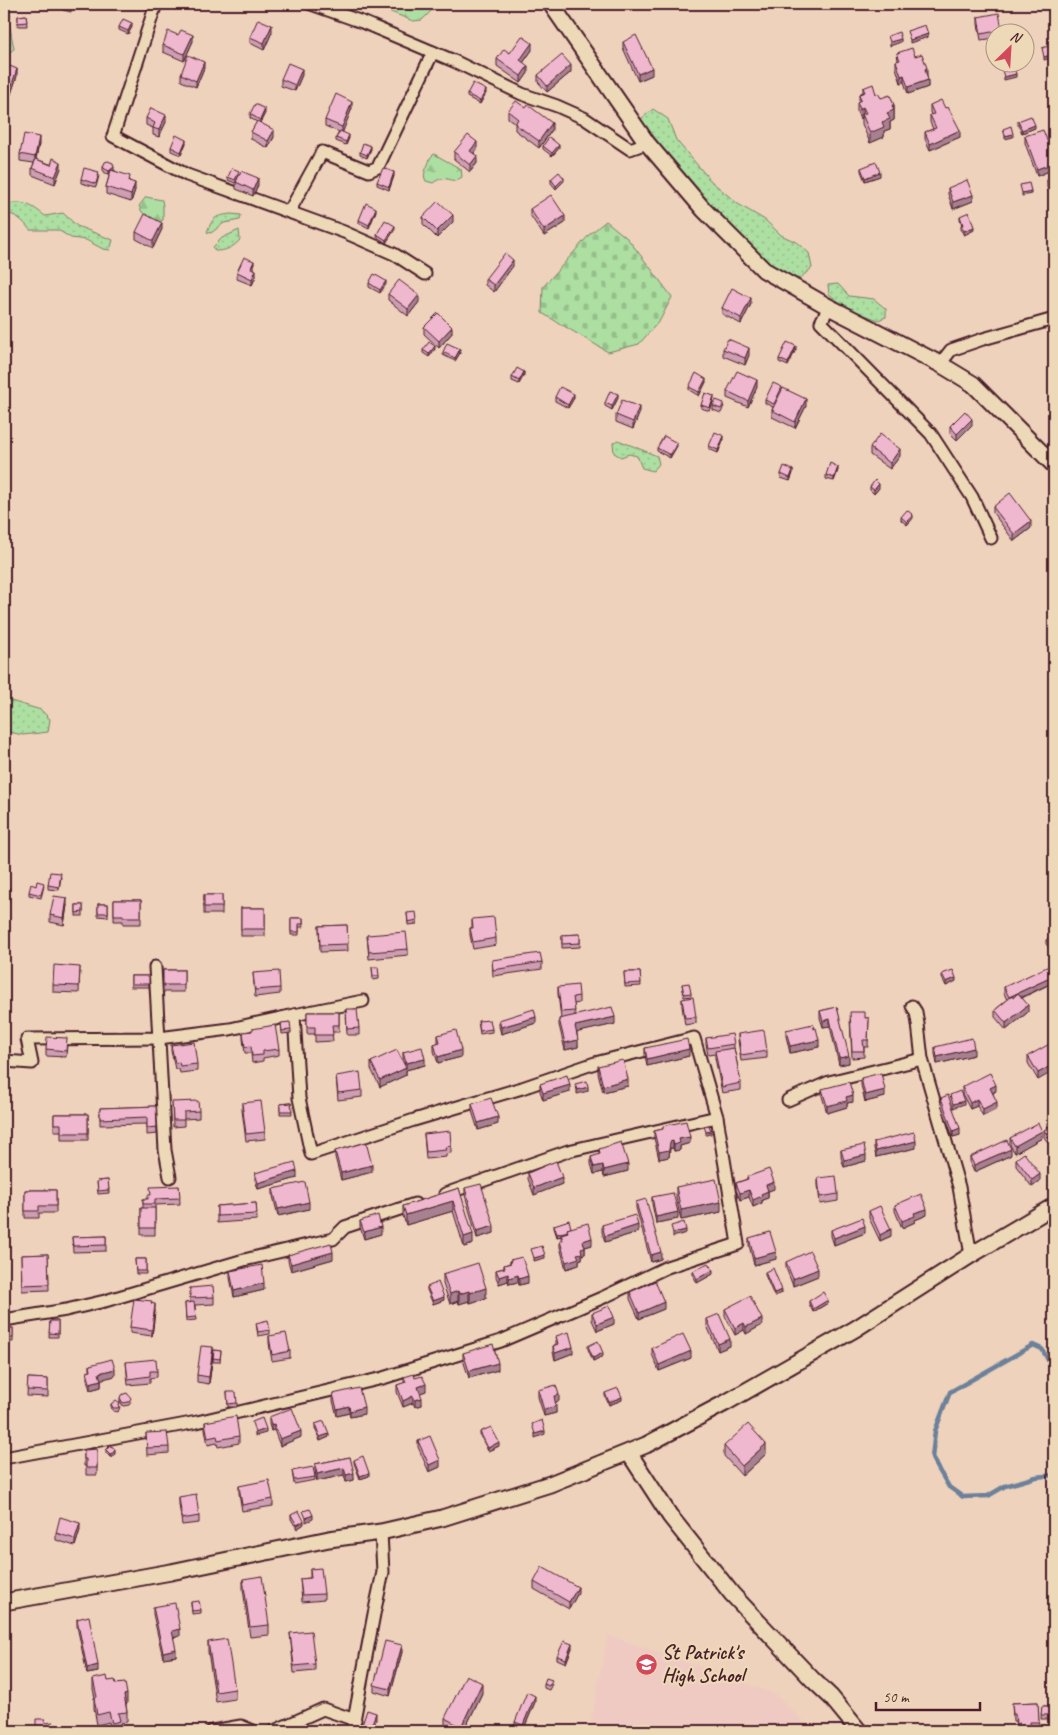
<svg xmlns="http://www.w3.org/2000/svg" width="1058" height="1735" viewBox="0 0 1058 1735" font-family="Caveat,sans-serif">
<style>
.built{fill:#efcac2}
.grass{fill:url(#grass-dots);stroke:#7b7f66}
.forest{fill:url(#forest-firs);stroke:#7b7f66}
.cemetery{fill:url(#cemetery-stones);stroke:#7b7f66}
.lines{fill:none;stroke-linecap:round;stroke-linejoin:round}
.stream{stroke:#6c8199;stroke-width:4.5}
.street-casing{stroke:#4a1f2b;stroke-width:15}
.secondary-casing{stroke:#4a1f2b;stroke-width:19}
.street{stroke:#edd9b7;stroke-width:11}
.secondary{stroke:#edd9b7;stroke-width:15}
.wall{fill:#ce9eb2;stroke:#4a1f2b}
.shaded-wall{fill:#a88191;stroke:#4a1f2b}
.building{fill:#f0b8cf;stroke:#4a1f2b}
.labels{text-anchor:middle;stroke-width:4.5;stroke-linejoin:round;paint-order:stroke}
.poi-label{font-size:20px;font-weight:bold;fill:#4a1f2b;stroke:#edd9b7;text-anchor:start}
</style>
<defs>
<pattern id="grass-dots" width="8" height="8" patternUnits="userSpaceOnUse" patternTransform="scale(1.25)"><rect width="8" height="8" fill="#acdfa1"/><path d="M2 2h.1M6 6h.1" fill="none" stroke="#96bf8b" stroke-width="1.8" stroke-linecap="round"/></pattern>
<pattern id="forest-firs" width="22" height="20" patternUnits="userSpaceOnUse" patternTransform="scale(1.25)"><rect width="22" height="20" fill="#acdfa1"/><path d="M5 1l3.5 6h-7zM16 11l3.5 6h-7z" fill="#96bf8b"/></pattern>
<pattern id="cemetery-stones" width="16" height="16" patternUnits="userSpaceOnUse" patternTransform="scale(1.25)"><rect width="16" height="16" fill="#acdfa1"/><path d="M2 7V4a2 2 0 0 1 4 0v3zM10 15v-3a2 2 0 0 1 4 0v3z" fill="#96bf8b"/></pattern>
</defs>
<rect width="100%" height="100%" fill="#eed2bc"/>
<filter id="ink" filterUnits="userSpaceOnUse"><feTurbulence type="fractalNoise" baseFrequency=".02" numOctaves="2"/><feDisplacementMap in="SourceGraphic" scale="10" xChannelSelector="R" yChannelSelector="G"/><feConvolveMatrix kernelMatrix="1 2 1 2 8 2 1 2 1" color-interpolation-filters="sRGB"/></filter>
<g filter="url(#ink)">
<!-- built -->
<path class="built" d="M608,1635l165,58 41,38h-225z"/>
<!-- grass -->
<g class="grass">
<path d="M4,22h5l5,27 -10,7z"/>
<path d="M653,109l15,10 8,21 35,41 27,23 27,16 16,15 15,7 13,11 3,15 -13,11 -26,-8 -39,-38 -67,-75 -26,-39z"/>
<path d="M4,202l4,2c16,-4 26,3 37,12l18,-3 14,13 36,14 -3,10 -7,-1 -17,-9 -15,-2 -13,-8h-28c-7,-9 -14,-17 -26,-16z"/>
<path d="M231,214l10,1 -1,5 -16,3 -13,10 -4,-1c6,-15 8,-16 24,-18z"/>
<path d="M239,230l1,10c-8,8 -14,11 -25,11l-2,-4 9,-9z"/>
<path d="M838,284l11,12 25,3 12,10v8l-8,3 -31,-12 -18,-14 -1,-9z"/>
<path d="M618,440l39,16 2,8 -6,7 -11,-3 -5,-12 -8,-2 -8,3 -7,-4 -1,-10z"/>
<path d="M4,699l37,11 9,9 -2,13 -25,3 -19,-4z"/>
</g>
<!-- forest -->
<g class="forest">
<path d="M376,4h27l7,6c11,0 16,-6 26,-6l-3,5 -11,11 -9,1 -37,-15z"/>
<path d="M434,154l27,15 1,8 -7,4c-10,-3 -14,-4 -22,2l-7,-2c-5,-8 3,-15 4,-23z"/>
<path d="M146,197l16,3 1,6v14l-6,3 -15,-11 -3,-6z"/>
</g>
<!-- cemetery -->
<path class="cemetery" d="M606,221l21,17 25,32 20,27 -12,23 -21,24 -31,8 -66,-39 1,-26 47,-53z"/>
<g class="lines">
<!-- stream -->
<path class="stream" d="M1054,1371l-12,-22 -9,-4 -83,47 -15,39 -3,27 17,29 14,10 25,-1 17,-10 31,-9 18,-2"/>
<defs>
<g id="street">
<path d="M156,4l-43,132 74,39 157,57 50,22 31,20"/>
<path d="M311,4l51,18 92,39 68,33 35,12 27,12 46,31 17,-6"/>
<path d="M289,212l33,-60 47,19 9,-4 55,-115"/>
<path d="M829,307l-8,15 110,112 41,63 19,41"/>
<path d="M940,364l11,-14 32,-11 71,-20"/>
<path d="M155,967l10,183 5,27"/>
<path d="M912,1006l4,6 2,12 4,35 37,128 12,68"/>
<path d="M294,1015l69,-14"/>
<path d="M4,1061l28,2 -5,-24 132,-1 71,-9 64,-14 5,83 12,56 103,-34 108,-32 73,-25 99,-25 23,79 21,127 -71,23 -63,30 -103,44 -118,37 -186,44 -193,36"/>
<path d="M788,1100l41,-18 93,-23"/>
<path d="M445,1194l123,-43 149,-34"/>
<path d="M4,1320l62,-10 39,-9 139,-41 89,-21 12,-12 70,-23"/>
<path d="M212,1731l29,-5 12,5"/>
<path d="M274,1731l49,-22 32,11"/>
<path d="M352,1731l22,-117 9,-42 -2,-40"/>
</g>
<g id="secondary">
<path d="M551,4l96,139 57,67 60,60 65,37 111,57 33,20 81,81"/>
<path d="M629,1453l41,63 62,78 81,86 18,17 28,34"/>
<path d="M4,1602l167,-30 158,-33 52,-7 61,-14 108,-34 96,-39 81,-43 128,-73 116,-74 83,-49"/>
</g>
</defs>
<!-- street casing -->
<use href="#street" class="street-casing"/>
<!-- secondary casing -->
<use href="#secondary" class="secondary-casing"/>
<!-- street -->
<use href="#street" class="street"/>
<!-- secondary -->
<use href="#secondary" class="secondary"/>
</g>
<!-- wall -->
<g class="wall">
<path d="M4,4l6,12v3l-6,1z"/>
<path d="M64,4h8l-1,8 -8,-2z"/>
<path d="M26,15l1,11h-9v-10z"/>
<path d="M978,17l24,13v2h-6v6l-15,2 -3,-16z"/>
<path d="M119,27h13l-4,7 -9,-4z"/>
<path d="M272,32l-8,18 -14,-7v-6z"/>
<path d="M193,41l-9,20 -21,-9v-7z"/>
<path d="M623,42l29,33 -14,6 -15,-33z"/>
<path d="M532,50l-9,13 5,10 -7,10 -24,-17v-7l13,-6z"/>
<path d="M897,53l18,3 12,19 1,12 -20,7 -4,-12 -3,1 -5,-15v-7h2z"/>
<path d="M4,67l13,9 -8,24 -5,-2z"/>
<path d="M204,68l-8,19 -15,-6v-7z"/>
<path d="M571,72l-24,20 -9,-10v-7z"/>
<path d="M302,75l-7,16 -14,-5v-7z"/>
<path d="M863,88l13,6 5,4 13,7v15l-4,2v7l-6,2v6l-14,6 -8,-19v-6l-2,1 -3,-7v-10l2,-1v-7l4,-2z"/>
<path d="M486,93l-6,11 -13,-7v-3z"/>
<path d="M930,105l15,3 15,29 -30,13 -5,-11v-7l8,-3 -3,-7v-7h1l-1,-3z"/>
<path d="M352,108l-10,24 7,6 -3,7 -10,-4v-3l3,-6 -14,-6v-6z"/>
<path d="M526,108l26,22 -13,18 -24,-18v-7l-7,-5v-7z"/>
<path d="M265,113l-5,10 14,14 -6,11 -17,-9v-7l6,-10 -7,-4v-4z"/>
<path d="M146,118l20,4 -7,15 -6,-2v-7l-7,-3z"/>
<path d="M1018,121l17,7 -13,5 -4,-8z"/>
<path d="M1025,136l29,22v11l-17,7 -12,-33z"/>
<path d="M186,143l-5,12 -10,-4v-4z"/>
<path d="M39,144l-3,15 25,9 -6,16 -23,-9v-7l2,-5 -14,-2v-7z"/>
<path d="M543,146l16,2 -7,8 -9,-7z"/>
<path d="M371,149l-4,9 -7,-3v-3z"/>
<path d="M477,149l-3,5 3,9 -7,9 -16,-13v-7z"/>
<path d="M103,167l11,3 16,11 5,9 -4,12 -25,-8v-7l4,-14 -1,1 -4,-1 -2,-3z"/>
<path d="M861,168l19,8 -15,5 -4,-10z"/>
<path d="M239,175l-4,8 -7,-3v-3z"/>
<path d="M99,176l-3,11 -15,-4v-4z"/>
<path d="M394,176l-5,14 -12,-5v-3z"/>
<path d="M1054,176v32l-7,-21v-7z"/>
<path d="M551,179l13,2 -8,8 -5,-6z"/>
<path d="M236,182l22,3 -5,11 -17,-7z"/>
<path d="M948,188l25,13 -20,8 -5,-15z"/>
<path d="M530,209l35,14 -21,13 -14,-21z"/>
<path d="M376,211l-7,17 -10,-5v-3z"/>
<path d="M960,216l14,14 -10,5 -3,-6v-4h1l-2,-6z"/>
<path d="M423,217l30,5 -16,16 -14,-14z"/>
<path d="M162,229l-9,19 -17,-9v-7z"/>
<path d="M395,229l-9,14 -9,-6v-3z"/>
<path d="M513,266l-19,26 -9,-7v-6z"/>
<path d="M254,268l2,8 -4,9 -15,-6v-7z"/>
<path d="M369,283l17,1 -6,9 -11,-6z"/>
<path d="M388,294l31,8 -11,14 -20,-16z"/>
<path d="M751,304l-10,20 -19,-10v-6z"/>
<path d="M424,327l28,6 -13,15 -15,-14z"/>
<path d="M435,349l-6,8 -6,-4v-3z"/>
<path d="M723,349l26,6 -4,10 -22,-9z"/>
<path d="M796,349l-8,17 -9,-4v-3z"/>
<path d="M443,352l17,1 -5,8 -12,-6z"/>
<path d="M524,375l-5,9 -7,-3v-4z"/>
<path d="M706,382l-7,14 -10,-6v-3z"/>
<path d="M757,387l-9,20 -21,-9v-7z"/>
<path d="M782,388l24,18 -11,22 -23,-11v-7l1,-3 -8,-4v-3z"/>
<path d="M555,397l19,1 -6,10 -13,-7z"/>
<path d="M618,398l-6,12 -7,-4v-3z"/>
<path d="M714,399l-4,12 -9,-3v-3z"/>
<path d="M713,406h11l-3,7 -8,-3z"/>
<path d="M639,414l-6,15 -17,-7v-7z"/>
<path d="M972,425l-15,15 -7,-7v-7z"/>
<path d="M724,439l-6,14 -9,-4v-3z"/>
<path d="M677,446l-7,12 -13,-7v-3z"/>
<path d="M870,448l30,8 -10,13 -20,-14z"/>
<path d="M838,470l-4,11 -8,-2v-4z"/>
<path d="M793,473l-3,8 -9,-3v-4z"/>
<path d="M870,487l9,1 -5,6 -4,-4z"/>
<path d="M993,507l38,21 -17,13 -21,-28z"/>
<path d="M901,517l12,1 -6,7 -6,-5z"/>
<path d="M61,877l-2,13 -11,-1v-4z"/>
<path d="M36,886h8l-3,12 -12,-3v-3z"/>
<rect x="4" y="888" width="5" height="13"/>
<rect x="204" y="895" width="18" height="19"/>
<path d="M114,900h27v24h-18v-3h-9z"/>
<path d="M98,904h10v13l-10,-1z"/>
<path d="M67,905l-3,20 -14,-3v-7z"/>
<rect x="76" y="905" width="7" height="11"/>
<rect x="241" y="908" width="24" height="28"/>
<path d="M407,913l10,7v4l-9,1z"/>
<path d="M291,918h12v9h-4v8h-8z"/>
<path d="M472,919l24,19v7l-23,4 -3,-14v-7h2z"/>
<path d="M347,925l1,26 -28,1 -1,-26z"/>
<path d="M1054,932l-1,20 -7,-8v-4z"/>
<path d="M580,934v13l-18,1v-13z"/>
<path d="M367,935l41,14v6l-39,4z"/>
<path d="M492,960l50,2v7l-49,7z"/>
<path d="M80,967l-1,26 -26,-1v-7z"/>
<path d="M372,967l7,9v3l-6,1z"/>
<rect x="163" y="970" width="21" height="22"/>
<path d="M624,972h16l1,14 -16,1z"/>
<path d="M253,973l27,15v6l-25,3z"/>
<path d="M942,974l14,7 -10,5 -4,-8z"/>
<rect x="131" y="976" width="18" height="11"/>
<path d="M1054,982l-32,16 6,14 -22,18 -11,-13v-7l12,-10 -3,-7v-6z"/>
<path d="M682,984l9,9v3l-7,1z"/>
<path d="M4,987h2l-1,22 -1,-1z"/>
<path d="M558,987l21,9v7l-5,1 1,11 40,9 -38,8 1,15 -13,3 -6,-25v-6l2,-1 -3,-24z"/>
<path d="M682,999l14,18v6l-11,2 -3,-19z"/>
<path d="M837,1007l12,56 -10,2 -9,-39 -7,1 -3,-9v-7z"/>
<path d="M346,1009l13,19v7h-12z"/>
<path d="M307,1012h32v20h-7l1,9 -18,1v-8h-8z"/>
<path d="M869,1018l-1,29h-4v10l-12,1 -2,-39z"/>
<path d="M499,1020l37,3 -35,11 -2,-8z"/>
<path d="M478,1021l14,8v3l-12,2z"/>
<path d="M281,1023l10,7v3l-9,1z"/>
<path d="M814,1029l5,18 -29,6 -4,-17v-6z"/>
<path d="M243,1032l36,17v6l-16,3v3l-11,2 -1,-10h-6l-2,-14z"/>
<path d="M738,1034l29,17v7l-26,3 -3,-21z"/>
<path d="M438,1035l23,22 -23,6 -4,-12v-7l4,-1z"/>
<path d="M706,1038l28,6v4l7,35v7l-19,3 -7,-35v-4l-7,1 -2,-11z"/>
<path d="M1054,1044l-16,36 -10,-17v-7z"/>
<path d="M67,1045l-1,12 -20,-1v-7z"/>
<path d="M171,1045l26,19v7l-17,2 -1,-4h-4l-4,-18z"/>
<path d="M935,1047l39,8 -37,9 -2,-10z"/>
<path d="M645,1048l44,8 -42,10 -2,-11z"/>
<path d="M403,1052l22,13 -19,5v5l-26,12 -9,-18v-7l34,3 -2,-6z"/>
<path d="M598,1066l30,20 -25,6 -5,-19z"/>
<path d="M336,1076l26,14v7l-24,3z"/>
<path d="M861,1078l24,19 -20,5 -4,-17z"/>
<path d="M540,1084l30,8 -27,8 -3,-9z"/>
<path d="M962,1087l34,4 -3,2 4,16 -14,7 -6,-10 -7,3 -8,-15z"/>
<path d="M822,1089l31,13 -6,1v4l-20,6 -5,-17z"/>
<path d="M941,1098l19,37 -7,2 -12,-33z"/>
<path d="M172,1102l27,9v7l-15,1v7l-11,1z"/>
<path d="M242,1103l23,29v7l-19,2 -4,-31z"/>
<path d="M291,1103l1,11h-12v-10z"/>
<path d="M472,1104l26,20 -20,6 -6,-19z"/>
<path d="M156,1106l1,28 -10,1v-11l-47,1v-17z"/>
<path d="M54,1114h34v26h-27v-9h-7z"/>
<path d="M663,1126l27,17 -10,3v4l-6,1 -1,-3h-3l-1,9 -10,2 -5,-21v-7l9,-2z"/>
<path d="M1054,1126v26l-10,-15v-7z"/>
<path d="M424,1134l27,12v7l-5,1v3l-20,2z"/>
<path d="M1010,1138h32l-27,15 -5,-8z"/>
<path d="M874,1142l42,6 -40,9 -2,-9z"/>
<path d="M599,1149l29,22 -24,6 -1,-5 -9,2 -3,-10v-7l8,-2z"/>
<path d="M841,1150l25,11 -22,6 -3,-10z"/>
<path d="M335,1151l37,21 -31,8 -6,-23z"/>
<path d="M1011,1155l-37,17 -4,-9v-6z"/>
<path d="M1016,1159l24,22 -8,6 -16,-21z"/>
<path d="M255,1173l42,5 -39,11 -3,-9z"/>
<path d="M528,1173l34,11 -28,11 -6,-16z"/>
<path d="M747,1177l27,12 -6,2v7l-6,2v3l-9,4 -4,-10 -9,3 -4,-10v-7l11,-4z"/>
<path d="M818,1178l20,16v7l-18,3 -2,-19z"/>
<path d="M108,1180l1,13 -11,1 -1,-13z"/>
<path d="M179,1186l1,18 -25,1v30h-14v-27h2v-9h5z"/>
<path d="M676,1187l45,25 -40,8 -5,-23z"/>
<path d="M459,1188l14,56 -9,3 -11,-36 -47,14 -3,-9v-10z"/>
<path d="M465,1188l29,45 -17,5 -12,-43z"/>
<path d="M273,1189l36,20 -31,7 -5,-20z"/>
<path d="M25,1190h31v23h-17v5h-14z"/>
<path d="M652,1197l26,22 -22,4 -4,-19z"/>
<path d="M636,1202l25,57 -10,3 -15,-54z"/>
<path d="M256,1203l1,17 -40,3v-17z"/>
<path d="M895,1205l32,10 -12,5v2l-13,6 -7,-17z"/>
<path d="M869,1211l22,25 -11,5 -11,-23z"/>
<path d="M360,1221l21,13 -17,5 -4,-12z"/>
<path d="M554,1225l17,3 21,17 -7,2v7h-3v5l-3,1v5l-13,4 -6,-22v-6l1,-1v-4l-4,1 -3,-9z"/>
<path d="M602,1225l36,7 -33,10 -3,-10z"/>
<path d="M831,1230l34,3 -31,12 -3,-9z"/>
<path d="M106,1236v15l-33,1 -1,-15z"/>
<path d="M749,1238l27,21 -22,6 -5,-20z"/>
<path d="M48,1254l1,36 -27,1 -1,-36z"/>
<path d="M288,1255l45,4 -42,12 -3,-10z"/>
<path d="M135,1259h11v15h-10z"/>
<path d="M510,1260l18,23 -9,2 -1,-3 -9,2 -1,-3 -9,3 -3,-7v-7l8,-2v-3l6,-2z"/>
<path d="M786,1262l32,14 -25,10 -7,-18z"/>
<path d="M230,1271l34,19 -30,7 -4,-19z"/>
<path d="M693,1271l20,3 -16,9 -4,-8z"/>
<path d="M765,1272l17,21 -8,3 -9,-21z"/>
<path d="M443,1274l43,24 -16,5 -1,-2 -10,3 -1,-3 -8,3 -7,-20z"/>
<path d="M427,1287l17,13 -11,4 -6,-14z"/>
<path d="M190,1288l24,9v7l-19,1 1,15 -10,1 -1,-18 5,-1z"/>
<path d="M630,1292l34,17 -25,10 -9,-20z"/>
<path d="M809,1301l19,2 -15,9 -4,-8z"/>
<path d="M152,1303l3,8 -3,25 -22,-3v-6z"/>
<path d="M725,1309l37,16 -16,9 -2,-4 -9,5 -10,-19z"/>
<path d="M592,1313l22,11 -17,7 -5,-11z"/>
<path d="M707,1319l23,27 -12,5 -11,-25z"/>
<path d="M50,1321h8v16h-9z"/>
<path d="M256,1323l14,7v4l-12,2z"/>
<path d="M4,1328h9v14l-9,-1z"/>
<path d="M269,1336l21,15v7l-18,3 -3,-18z"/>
<path d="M556,1336l17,17 -18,7 -2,-8v-6l3,-2z"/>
<path d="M588,1346l15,10 -10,5 -5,-12z"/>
<path d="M652,1348l39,10 -32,13 -7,-17z"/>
<path d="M214,1350l7,1 -1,11h-7z"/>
<path d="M463,1353l35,17 -29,8 -6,-18z"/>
<path d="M213,1354l-4,30 -12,-2v-7z"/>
<path d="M126,1362l31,9v6l-7,1v5l-22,2z"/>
<path d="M90,1365l25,11 -14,3v8l-11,3 -3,-11v-7h3z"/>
<path d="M404,1377l11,1 11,13 -6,2 2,12 -7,2 -2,-4 -10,4 -6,-15v-7l7,-2z"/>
<path d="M28,1378l20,1v18l-21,-1z"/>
<path d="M538,1390l21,11 -4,1 1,11 -12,3 -6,-19z"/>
<path d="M227,1392l10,11v4h-9z"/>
<path d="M605,1393l17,7 -13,5 -4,-9z"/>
<path d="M333,1394l31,20 -14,3 -1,-4 -12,3 -4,-15z"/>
<path d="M120,1398l11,4 -2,3 -6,1 -3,-5z"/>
<path d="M111,1404l9,3 -2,5 -5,-1 -2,-4z"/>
<path d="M269,1417l32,20 -21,9 -6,-16 -3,1 -2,-7z"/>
<path d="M205,1422l34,14v7l-21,4 -1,-4 -9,2 -3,-16z"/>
<path d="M315,1424l14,13 -9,4 -5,-13z"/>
<path d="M480,1432l19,14 -11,5 -8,-16z"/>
<path d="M146,1433l23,14v6l-22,2z"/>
<path d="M418,1441l22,26 -11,5 -11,-25z"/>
<path d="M724,1446l42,8 -24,22 -18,-20z"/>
<path d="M97,1449v26h-11v-9h-2v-16z"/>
<path d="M106,1450l9,3 -2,4h-3l-4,-4z"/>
<path d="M350,1457l4,23 -8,2 -2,-7 -27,6 -2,-10v-7z"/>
<path d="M354,1460l15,16 -9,3 -6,-16z"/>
<path d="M292,1471l23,6v3l-21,4z"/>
<path d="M239,1486l34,13v7l-31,5 -3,-18z"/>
<path d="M179,1497l20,19v7l-17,2 -3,-21z"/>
<path d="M291,1515l13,9 -7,5 -6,-10z"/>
<path d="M80,1530l-5,16 -19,-6v-7z"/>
<path d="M310,1569l14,25v6l-22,2 -2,-23 10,-1z"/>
<path d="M243,1579l26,46v10l-19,2 -7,-48z"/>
<path d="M534,1582l44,11 -9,16 -35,-20z"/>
<path d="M191,1602l10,8v3l-9,1z"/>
<path d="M153,1607l27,29 -7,2 3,18 -13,2 -10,-44z"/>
<path d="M77,1619l21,53 -11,2 -10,-48z"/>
<path d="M290,1633l25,31v7l-21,2z"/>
<path d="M208,1642l27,47v10l-19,3 -8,-50z"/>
<path d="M572,1648l-6,15 -9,-4v-3z"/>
<path d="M402,1652l-12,44 -16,-5v-6z"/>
<path d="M93,1679l15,2 8,3 11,20 -1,1 1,7v10l-7,1v8h-9l-2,-9 -12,3 -3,-17v-10h1l-2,-9z"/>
<path d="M544,1684h8l-3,6 -5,-2z"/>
<path d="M482,1693l-18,38h-14l-5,-3v-10z"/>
<path d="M535,1702l-12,29 -8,-2v-7z"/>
<path d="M1038,1702l1,27h-8v2h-12v-1h-3l-1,-9h-2l-1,-18z"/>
<path d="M1042,1706h7v13h-8z"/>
</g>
<!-- shaded-wall -->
<g class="shaded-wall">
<path d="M755,4h12l-12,4z"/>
<path d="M769,4h11l-11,4z"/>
<path d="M132,23v4l-4,7v-3z"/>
<path d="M272,25v7l-8,18v-7z"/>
<path d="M928,34v3l-18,6v-3z"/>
<path d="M193,35v6l-9,20v-7z"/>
<path d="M901,39v3l-11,4v-4z"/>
<path d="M532,43v7l-12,17v-7z"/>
<path d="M1054,54v3l-10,3v-3z"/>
<path d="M204,62v6l-8,19v-6z"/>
<path d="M571,65v7l-24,20v-6z"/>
<path d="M528,66v7l-7,10v-7z"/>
<path d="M652,68v7l-14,6v-7z"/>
<path d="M927,68v7l-2,1v-7z"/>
<path d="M17,69v7l-8,24v-7z"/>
<path d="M302,69v6l-7,16v-6z"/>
<path d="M1016,74v3l-12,3v-3z"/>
<path d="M904,75v7l-3,1v-7z"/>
<path d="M928,80v7l-20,7v-7z"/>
<path d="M486,90v3l-6,11v-3z"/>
<path d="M352,102v6l-10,26v-7z"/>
<path d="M892,105h2v15l-4,2v7l-6,2v6l-14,6v-10l12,-11z"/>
<path d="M863,107v10l-1,-3v4l-2,1v-10z"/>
<path d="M265,109v4l-5,10v-3z"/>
<path d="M166,115v7l-7,15v-7z"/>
<path d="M552,123v7l-13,18v-7z"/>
<path d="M1035,125v3l-13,5v-3z"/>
<path d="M274,130v7l-6,11v-7z"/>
<path d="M960,130v7l-30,13v-6z"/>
<path d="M1013,134v3l-8,2v-3z"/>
<path d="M349,135v3l-3,7v-3z"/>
<path d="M39,137v7l-4,20v-7z"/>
<path d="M186,140v3l-5,12v-3z"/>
<path d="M477,142v7l-7,9v-7z"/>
<path d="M559,145v3l-7,8v-3z"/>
<path d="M371,146v3l-4,9v-3z"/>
<path d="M477,156v7l-7,9v-7z"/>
<path d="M61,162v6l-6,16v-7z"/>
<path d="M1054,163v6l-17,7v-7z"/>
<path d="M114,167v3l-5,4v-3z"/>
<path d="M394,172v4l-5,14v-3z"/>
<path d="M880,172v4l-15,5v-3z"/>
<path d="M258,178v7l-5,11v-6z"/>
<path d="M564,178v3l-8,8v-3z"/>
<path d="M135,183v7l-4,12v-7z"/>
<path d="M1031,191v3l-9,2v-3z"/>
<path d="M973,195v6l-20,8v-7z"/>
<path d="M376,208v3l-7,17v-3z"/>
<path d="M453,215v7l-16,16v-7z"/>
<path d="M565,216v7l-21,13v-6z"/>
<path d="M162,223v6l-9,19v-7z"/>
<path d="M395,226v3l-9,14v-3z"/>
<path d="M974,227v3l-10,5v-4z"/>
<path d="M513,260v6l-19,26v-7z"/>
<path d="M254,261v7l-3,6v-6z"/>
<path d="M256,270v6l-4,9v-6z"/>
<path d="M386,281v3l-6,9v-3z"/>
<path d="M419,295v7l-11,14v-7z"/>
<path d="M751,298v6l-10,20v-6z"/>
<path d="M452,327v6l-13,15v-7z"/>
<path d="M435,346v3l-6,8v-3z"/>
<path d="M796,346v3l-8,17v-3z"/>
<path d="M749,348v7l-4,10v-7z"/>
<path d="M460,349v4l-5,8v-3z"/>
<path d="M524,372v3l-5,9v-3z"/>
<path d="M706,379v3l-7,14v-4z"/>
<path d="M757,380v7l-9,20v-6z"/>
<path d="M574,394v4l-6,10v-3z"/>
<path d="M618,394v4l-6,12v-4z"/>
<path d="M714,396v3l-4,12v-3z"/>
<path d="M806,399v7l-11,22v-6z"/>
<path d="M639,407v7l-6,15v-7z"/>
<path d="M972,419v6l-15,15v-6z"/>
<path d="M724,436v3l-6,14v-3z"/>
<path d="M677,443v3l-7,12v-3z"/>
<path d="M900,449v7l-10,13v-6z"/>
<path d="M838,467v3l-4,11v-3z"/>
<path d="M793,470v3l-3,8v-3z"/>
<path d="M879,484v4l-5,6v-4z"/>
<path d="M913,515v3l-6,7v-3z"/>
<path d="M1031,521v7l-17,13v-7z"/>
<path d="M67,898v7l-3,20v-7z"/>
<path d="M1054,976v6l-45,21v-6z"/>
<path d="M956,978v3l-10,5v-4z"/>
<path d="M1028,1005v7l-22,18v-7z"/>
<path d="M536,1017v6l-35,11v-7z"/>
<path d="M615,1017v7l-40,9v-7z"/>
<path d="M830,1019v7l-7,1v-6z"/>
<path d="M578,1040v7l-13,3v-7z"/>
<path d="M819,1040v7l-29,6v-7z"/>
<path d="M974,1048v7l-37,9v-7z"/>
<path d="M689,1049v7l-42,10v-7z"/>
<path d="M461,1050v7l-23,6v-6z"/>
<path d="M849,1056v7l-10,2v-7z"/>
<path d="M425,1059v6l-19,5v5l-26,12v-7l26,-12v-5z"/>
<path d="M1054,1064v7l-16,9v-7z"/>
<path d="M628,1079v7l-25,6v-6z"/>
<path d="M570,1085v7l-27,8v-7z"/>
<path d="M996,1085v6l-6,3v-6z"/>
<path d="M588,1087v4l-11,3v-4z"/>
<path d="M885,1090v7l-20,5v-7z"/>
<path d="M853,1095v7l-6,1v4l-20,6v-7l19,-9z"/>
<path d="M977,1099v7l-7,3v-6z"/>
<path d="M964,1101v3l-11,4v-4z"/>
<path d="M997,1102v7l-14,7v-7z"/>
<path d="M498,1117v7l-20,6v-7z"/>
<path d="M960,1128v7l-7,2v-6z"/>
<path d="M711,1131v3l-5,1v-3z"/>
<path d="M1042,1131v7l-27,15v-7z"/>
<path d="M690,1137v6l-10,3v4l-6,1v-6l5,-6z"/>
<path d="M673,1141v7h-3l-1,9 -10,2v-7l11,-10z"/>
<path d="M916,1141v7l-40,9v-6z"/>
<path d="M1011,1149v6l-37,17v-7z"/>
<path d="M866,1155v6l-22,6v-7z"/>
<path d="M628,1164v7l-24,6v-7z"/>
<path d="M372,1165v7l-31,8v-7z"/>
<path d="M603,1165v7l-9,2v-7z"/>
<path d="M297,1171v7l-39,11v-6z"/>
<path d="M1040,1174v7l-8,6v-7z"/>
<path d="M562,1177v7l-28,11v-7z"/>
<path d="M774,1182v7l-8,3v-7z"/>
<path d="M749,1190v7l-9,3v-7z"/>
<path d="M768,1191v7l-6,2v3l-9,4v-7l8,-6z"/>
<path d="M453,1201v10l-47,14v-10z"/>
<path d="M309,1202v7l-31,7v-7z"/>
<path d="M721,1202v10l-40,8v-10z"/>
<path d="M927,1209v6l-12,5v2l-13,6v-7l12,-8z"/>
<path d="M678,1212v7l-22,4v-6z"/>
<path d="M638,1225v7l-33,10v-6z"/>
<path d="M494,1226v7l-17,5v-7z"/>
<path d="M865,1226v7l-31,12v-7z"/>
<path d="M381,1227v7l-17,5v-7z"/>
<path d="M891,1229v7l-11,5v-6z"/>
<path d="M686,1230v3l-13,4v-4z"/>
<path d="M567,1231v3l-10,3v-3z"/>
<path d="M473,1234v10l-9,3v-10z"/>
<path d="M592,1238v7l-7,2v7h-3v5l-3,1v5l-13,4v-7l15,-14 2,-7z"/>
<path d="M333,1252v7l-42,12v-7z"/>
<path d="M661,1252v7l-10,3v-7z"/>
<path d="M776,1252v7l-22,6v-7z"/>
<path d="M545,1255v3l-11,3v-3z"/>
<path d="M818,1269v7l-25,10v-7z"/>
<path d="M713,1270v4l-16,9v-4z"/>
<path d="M508,1274v7l-9,3v-7z"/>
<path d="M518,1275v7l-9,2v-6z"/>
<path d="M528,1276v7l-9,2v-6z"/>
<path d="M264,1283v7l-30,7v-6z"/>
<path d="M486,1288v10l-16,5v-10z"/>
<path d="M782,1290v3l-8,3v-3z"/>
<path d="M458,1291v10l-8,3v-10z"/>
<path d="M469,1291v10l-10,3v-10z"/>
<path d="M444,1297v3l-11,4v-3z"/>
<path d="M828,1300v3l-15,9v-3z"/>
<path d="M664,1302v7l-25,10v-6z"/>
<path d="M155,1304v7l-3,25v-6z"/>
<path d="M614,1317v7l-17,7v-7z"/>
<path d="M762,1319v6l-16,9v-7z"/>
<path d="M744,1323v7l-9,5v-7z"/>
<path d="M730,1339v7l-12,5v-7z"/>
<path d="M213,1347v7l-4,30v-7z"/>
<path d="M573,1347v6l-18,7v-7z"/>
<path d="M691,1351v7l-32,13v-6z"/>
<path d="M603,1353v3l-10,5v-3z"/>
<path d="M498,1363v7l-29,8v-7z"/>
<path d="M115,1369v7l-16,4v-7z"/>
<path d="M101,1380v7l-11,3v-7z"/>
<path d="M426,1384v7l-8,3v-7z"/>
<path d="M559,1395v6l-5,2v-7z"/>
<path d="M413,1396v7l-10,4v-6z"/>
<path d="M622,1397v3l-13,5v-3z"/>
<path d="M422,1398v7l-7,2v-7z"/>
<path d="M349,1406v7l-12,3v-7z"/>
<path d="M556,1406v7l-12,3v-6z"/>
<path d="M364,1407v7l-14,3v-6z"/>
<path d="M274,1424v6l-3,1v-6z"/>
<path d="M266,1429v4l-11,3v-3z"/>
<path d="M301,1431v6l-21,9v-7z"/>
<path d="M545,1431v3l-10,4v-4z"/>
<path d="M329,1434v3l-9,4v-4z"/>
<path d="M499,1442v4l-11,5v-3z"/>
<path d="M766,1444v10l-24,22v-10z"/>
<path d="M115,1450v3l-2,4h-3v-3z"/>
<path d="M440,1460v7l-11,5v-7z"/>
<path d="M344,1468v7l-27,6v-7z"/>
<path d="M354,1473v7l-8,2v-7z"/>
<path d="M369,1473v3l-9,3v-3z"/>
<path d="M313,1515v4l-7,3v-4z"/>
<path d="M304,1521v3l-7,5v-4z"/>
<path d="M80,1523v7l-5,16v-7z"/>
<path d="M578,1587v6l-9,16v-7z"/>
<path d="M180,1629v7l-8,2v-7z"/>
<path d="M572,1644v4l-6,15v-4z"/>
<path d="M402,1645v7l-12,44v-7z"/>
<path d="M176,1649v7l-13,2v-6z"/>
<path d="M98,1665v7l-11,2v-6z"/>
<path d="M482,1683v10l-18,38h-3v-4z"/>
<path d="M127,1694v10l-3,1v-10z"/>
<path d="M535,1696v6l-12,29v-6z"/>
<path d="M376,1713v7l-4,11h-3z"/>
</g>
<!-- building -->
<g class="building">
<path d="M4,4h5l1,12h-6z"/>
<path d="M64,4h8l-1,4 -8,-1z"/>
<path d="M999,13l3,17 -21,4 -3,-17z"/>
<path d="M26,15l1,7 -9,1v-7z"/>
<path d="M123,19l9,4 -4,8 -9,-4z"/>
<path d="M258,19l14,6 -8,18 -14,-6z"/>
<path d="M925,25l3,9 -18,6 -3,-9z"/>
<path d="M181,30l12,5 -9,19 -21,-9 5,-14 10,4z"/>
<path d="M899,32l2,7 -11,3 -2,-6z"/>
<path d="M636,35l16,33 -14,6 -15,-32z"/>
<path d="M522,36l10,7 -12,17 8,6 -7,10 -24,-17 7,-10 6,4z"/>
<path d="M1052,45l2,9 -10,3 -2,-9z"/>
<path d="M912,48l3,8 7,-2 5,14 -2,1 3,11 -20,7 -4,-12 -3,1 -5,-15 4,-1 -3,-7z"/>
<path d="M188,55l16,7 -8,19 -15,-7z"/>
<path d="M562,55l9,10 -24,21 -9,-11z"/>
<path d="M288,63l14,6 -7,16 -14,-6z"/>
<path d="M5,64l12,5 -8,24 -5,-1v-25z"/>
<path d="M1014,66l2,8 -12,3 -2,-7z"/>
<path d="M473,83l13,7 -6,11 -13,-7z"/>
<path d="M873,84l3,10 2,-1 3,5 9,-3 4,10h-2l2,5 -7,3 3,6 -8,3 2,5 -14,6 -8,-19 4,-1 -3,-6 -3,2 -3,-7 4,-2 -2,-6 6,-2 -2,-4z"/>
<path d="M336,94l16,8 -10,25 -17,-7z"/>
<path d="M941,100l4,8 3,-1 12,23 -30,14 -5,-12 11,-4 -6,-13 4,-1 -4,-9z"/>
<path d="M516,101l10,7 2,-3 24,18 -13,18 -24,-17 3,-5 -10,-8z"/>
<path d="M255,104l10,5 -5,11 -10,-6z"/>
<path d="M151,108l15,7 -7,15 -6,-2 2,-5 -9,-5z"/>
<path d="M1031,116l4,9 -13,5 -4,-9z"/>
<path d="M257,121l17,9 -6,11 -17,-9z"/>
<path d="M1011,126l2,8 -8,2 -2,-7z"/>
<path d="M1043,130l11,28v5l-17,6 -12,-33z"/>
<path d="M340,131l9,4 -3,7 -10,-4z"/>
<path d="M24,134l15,3 -4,20 -15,-3z"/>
<path d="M176,135l10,5 -5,12 -10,-5z"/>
<path d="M468,135l9,7 -7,9 7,5 -7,9 -16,-13z"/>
<path d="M549,137l10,8 -7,8 -9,-7z"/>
<path d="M363,143l8,3 -4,9 -7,-3z"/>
<path d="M53,158l8,4 -6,15 -23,-9 4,-9 15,6z"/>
<path d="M108,161l5,2 1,4 -5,4 -4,-2 -2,-2 2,-5z"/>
<path d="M876,162l4,10 -15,6 -4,-10z"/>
<path d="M84,168l15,4 -3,12 -15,-5z"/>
<path d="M232,168l7,3 -4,9 -7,-3z"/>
<path d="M383,168l11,4 -5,15 -12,-5z"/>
<path d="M111,170l19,6 -1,5 6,2 -4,12 -25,-8z"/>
<path d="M241,171l17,7 -5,12 -17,-8z"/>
<path d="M559,172l5,6 -8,8 -5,-7z"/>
<path d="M1054,176v25l-7,-21z"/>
<path d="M967,180l6,15 -20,7 -5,-14z"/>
<path d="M1029,183l2,8 -9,2 -2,-8z"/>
<path d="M551,195l14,21 -21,14 -14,-21z"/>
<path d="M438,201l15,14 -16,16 -14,-14z"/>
<path d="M366,203l10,5 -7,17 -10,-5z"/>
<path d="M969,212l5,15 -10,4 -3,-6h2l-3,-9z"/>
<path d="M145,214l17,9 -9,18 -17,-9z"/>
<path d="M385,220l10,6 -9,14 -9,-6z"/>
<path d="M505,253l8,7 -19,25 -9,-6z"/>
<path d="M244,257l10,4 -3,7 5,2 -4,9 -15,-7z"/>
<path d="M374,274l12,7 -6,9 -11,-7z"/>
<path d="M399,280l20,15 -11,14 -20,-15z"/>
<path d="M732,288l19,10 -10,20 -19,-10z"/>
<path d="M438,313l14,14 -13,14 -15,-14z"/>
<path d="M728,339l21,9 -4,10 -22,-9z"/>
<path d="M429,342l6,4 -6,8 -6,-4z"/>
<path d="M787,342l9,4 -8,17 -9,-4z"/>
<path d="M447,343l13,6 -5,9 -12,-6z"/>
<path d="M517,368l7,4 -5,9 -7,-4z"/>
<path d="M737,371l20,9 -9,21 -21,-10z"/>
<path d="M696,373l10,6 -7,13 -10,-5z"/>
<path d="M773,383l9,4 -8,17 -9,-4z"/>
<path d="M560,387l14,7 -6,11 -13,-8z"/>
<path d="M783,388l23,11 -11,23 -23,-12z"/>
<path d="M610,391l8,3 -6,12 -7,-3z"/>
<path d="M705,393l9,3 -4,12 -9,-3z"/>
<path d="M622,400l17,7 -6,15 -17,-7z"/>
<path d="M716,400l8,3 -3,6 -8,-3z"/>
<path d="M965,411l7,8 -15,15 -7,-8z"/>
<path d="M715,432l9,4 -6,14 -9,-4z"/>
<path d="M880,434l20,15 -10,14 -20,-15z"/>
<path d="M664,436l13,7 -7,12 -13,-7z"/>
<path d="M830,463l8,4 -4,11 -8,-3z"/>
<path d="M784,466l9,4 -3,8 -9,-4z"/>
<path d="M875,480l4,4 -5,6 -4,-3z"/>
<path d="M1010,493l21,28 -17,13 -21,-27z"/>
<path d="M907,510l6,5 -6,7 -6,-5z"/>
<path d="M50,872l11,1 -2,14 -11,-2z"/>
<path d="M37,881l7,2 -3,12 -12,-3 2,-8 5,2z"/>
<rect x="4" y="888" width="5" height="9"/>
<rect x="204" y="895" width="18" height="12"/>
<path d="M54,896l13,2 -3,20 -14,-3z"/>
<path d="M114,900h27v17h-18v-2h-9z"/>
<rect x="98" y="904" width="10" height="9"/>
<path d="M76,905h7v7l-7,1z"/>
<rect x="241" y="908" width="24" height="21"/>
<path d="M416,912l1,8 -9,2 -1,-9z"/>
<path d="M494,917l2,21 -23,4 -3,-14h3l-1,-9z"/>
<path d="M291,918h12v6h-4v8h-8z"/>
<path d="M347,925l1,19 -28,1 -1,-19z"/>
<path d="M406,932l2,17 -39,3 -2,-17z"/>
<path d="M1054,932v15l-1,1 -7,-8z"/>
<path d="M580,934v9l-18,1v-9z"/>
<path d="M540,953l2,9 -49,8 -1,-10z"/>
<path d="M54,965l26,2 -1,19 -26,-1z"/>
<path d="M1051,965l3,6v5l-45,21 -5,-10z"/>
<path d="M372,967h6l1,9h-6z"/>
<rect x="163" y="970" width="21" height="15"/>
<path d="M953,970l3,8 -10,4 -4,-8z"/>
<path d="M279,971l1,17 -25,2 -2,-17z"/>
<path d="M624,972h16l1,11 -16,1z"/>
<rect x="131" y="976" width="18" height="8"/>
<path d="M689,983l2,10 -7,1 -2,-10z"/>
<path d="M578,985l1,11 -6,1 2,14 -14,1 -3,-25z"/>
<path d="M4,987h2l-1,15h-1z"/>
<path d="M1018,993l10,12 -22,18 -11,-13 17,-14 1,2z"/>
<path d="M693,997l3,20 -11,1 -3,-19z"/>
<path d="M612,1007l3,10 -40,9 3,14 -13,3 -6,-24z"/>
<path d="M837,1007l12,49 -10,2 -9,-39 -7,2 -3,-10z"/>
<path d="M346,1009h11l2,19 -12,1z"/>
<path d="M534,1009l2,8 -35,10 -2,-7z"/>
<path d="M307,1012h32v13h-7l1,10h-18v-8h-8z"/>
<path d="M850,1012h15v6h4l-1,22h-5l1,11h-12z"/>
<path d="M490,1020l2,9 -12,2 -2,-10z"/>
<path d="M290,1022l1,8 -9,1 -1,-8z"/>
<path d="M813,1024l1,5 2,-1 3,12 -29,6 -4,-16z"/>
<path d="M275,1025l4,24 -16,2v4l-11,1 -1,-10 -6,1 -2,-15 9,-1v-2z"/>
<path d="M456,1030l5,20 -23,7 -4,-13 6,-2 -2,-7z"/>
<path d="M764,1030l3,21 -26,4 -3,-21z"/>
<path d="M732,1034l2,10 -26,4 -2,-10z"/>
<path d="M47,1037l20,1 -1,13 -20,-2z"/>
<path d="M972,1038l2,10 -37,9 -2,-10z"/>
<path d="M687,1039l2,10 -42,10 -2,-11z"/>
<path d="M194,1042l3,22 -17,2 -1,-4 -4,1 -4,-18z"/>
<path d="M1053,1042l1,2v20l-16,9 -10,-17z"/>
<path d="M422,1047l3,12 -19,4 -3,-11z"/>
<path d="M734,1048l7,35 -19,4 -7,-36z"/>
<path d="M397,1050l9,18 -26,12 -9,-18z"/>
<path d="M623,1060l5,19 -25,7 -5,-20z"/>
<path d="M360,1072l2,18 -24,3 -2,-17z"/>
<path d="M881,1073l4,17 -20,5 -4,-17z"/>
<path d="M990,1073l6,12 -6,3 7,14 -14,7 -6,-10 -7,4 -8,-16z"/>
<path d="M567,1075l3,10 -27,8 -3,-9z"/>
<path d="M587,1081l1,6 -11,3 -2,-6z"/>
<path d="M849,1082l4,13 -7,2 1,4 -20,5 -5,-17z"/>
<path d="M960,1091l4,10 -11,3 -3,-9z"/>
<path d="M948,1095l12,33 -7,3 -12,-33z"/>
<path d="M491,1098l7,19 -20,6 -6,-19z"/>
<path d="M198,1101l1,10 -15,1v8h-11l-1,-18z"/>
<path d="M261,1101l4,31 -19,2 -4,-31z"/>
<path d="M291,1103l1,8h-12v-7z"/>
<path d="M156,1106l1,21 -10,1v-11l-47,2v-11z"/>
<path d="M54,1114h34v19h-27v-9h-7z"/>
<path d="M686,1121l4,16 -11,2 1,4 -6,2 -1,-4 -3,1 -1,8 -10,2 -5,-21 9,-2v-3z"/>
<path d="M1038,1123l4,8 -27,15 -5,-8z"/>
<path d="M1053,1124l1,2v20l-10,-16z"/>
<path d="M709,1125l2,6 -5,1 -2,-6z"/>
<path d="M450,1131l1,15 -6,1 1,3 -20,2 -2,-18z"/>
<path d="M914,1132l2,9 -40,10 -2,-9z"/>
<path d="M1007,1140l4,9 -37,16 -4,-8z"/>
<path d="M366,1142l6,23 -31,8 -6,-22z"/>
<path d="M621,1142l7,22 -24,6 -1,-5 -9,2 -3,-10 9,-3 -1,-5z"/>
<path d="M864,1145l2,10 -22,5 -3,-10z"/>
<path d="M1024,1153l16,21 -8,6 -16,-21z"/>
<path d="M556,1161l6,16 -28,11 -6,-15z"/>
<path d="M295,1162l2,9 -39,12 -3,-10z"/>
<path d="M769,1169l5,13 -8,3 2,6 -7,3 1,2 -9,4 -4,-10 -9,3 -4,-10 12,-4 -1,-2z"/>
<path d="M836,1176l2,18 -18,3 -2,-19z"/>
<path d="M716,1179l5,23 -40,8 -5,-23z"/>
<path d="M108,1180l1,10 -11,1 -1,-10z"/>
<path d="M305,1182l4,20 -31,7 -5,-20z"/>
<path d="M481,1184l13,42 -17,5 -12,-43z"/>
<path d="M179,1186l1,12 -25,1v5h-12v-5h5v-4h3l-1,-8z"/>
<path d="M459,1188l14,46 -9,3 -11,-36 -47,14 -3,-9z"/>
<path d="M25,1190h31v16h-17v5h-14z"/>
<path d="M673,1193l5,19 -22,5 -4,-20z"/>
<path d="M921,1194l6,15 -13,4 1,3 -13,5 -7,-16z"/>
<path d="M646,1199l15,53 -10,3 -15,-53z"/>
<path d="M256,1203l1,11 -40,2v-10z"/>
<path d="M880,1206l11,23 -11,6 -11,-24z"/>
<rect x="141" y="1208" width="14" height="20"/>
<path d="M378,1215l3,12 -17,5 -4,-11z"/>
<path d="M635,1215l3,10 -33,11 -3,-11z"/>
<path d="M862,1218l3,8 -31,12 -3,-8z"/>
<path d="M569,1220l2,8 -4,1 1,2 -11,3 -3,-9z"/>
<path d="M684,1222l2,8 -13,3 -2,-7z"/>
<path d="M588,1223l4,15 -9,3 2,6 -4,1 1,5 -5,1 2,4 -13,4 -6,-21 3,-1 -2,-6 7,-2 -1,-3z"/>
<path d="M770,1232l6,20 -22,6 -5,-20z"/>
<path d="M106,1236v9l-33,1 -1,-9z"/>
<path d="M331,1243l2,9 -42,12 -3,-9z"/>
<path d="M542,1246l3,9 -11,3 -3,-9z"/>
<path d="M810,1251l8,18 -25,10 -7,-17z"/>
<path d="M48,1254l1,30 -27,1 -1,-30z"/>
<path d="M522,1257l6,19 -9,3 -1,-4 -9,3 -1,-4 -9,3 -3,-7 9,-2 -1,-3 7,-2 -1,-3z"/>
<path d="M135,1259h11v12h-10z"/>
<path d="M478,1263l8,25 -16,5 -1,-2 -10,3 -1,-3 -8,3 -7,-20z"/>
<path d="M708,1263l5,7 -16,9 -4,-8z"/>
<path d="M262,1265l2,18 -30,8 -4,-20z"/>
<path d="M773,1268l9,22 -8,3 -9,-21z"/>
<path d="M655,1281l9,21 -25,11 -9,-21z"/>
<path d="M438,1282l6,15 -11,4 -6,-14z"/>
<path d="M213,1286l1,11 -24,1v-10z"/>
<path d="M823,1292l5,8 -15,9 -4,-8z"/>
<path d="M750,1296l12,23 -16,8 -2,-4 -9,5 -10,-19z"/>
<path d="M134,1299l18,2 -1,2 4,1 -3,26 -22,-3z"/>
<path d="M194,1302l2,15 -10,1 -1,-15z"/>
<path d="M609,1306l5,11 -17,7 -5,-11z"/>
<path d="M719,1314l11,25 -12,5 -11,-25z"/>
<path d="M268,1320l2,10 -12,2 -2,-9z"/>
<path d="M50,1321h8v13l-9,-1z"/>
<rect x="4" y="1328" width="9" height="10"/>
<path d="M569,1332l4,15 -18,6 -2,-7 5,-2 -2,-8z"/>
<path d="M286,1333l4,18 -18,4 -3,-19z"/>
<path d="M683,1334l8,17 -32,14 -7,-17z"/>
<path d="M598,1341l5,12 -10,5 -5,-12z"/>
<path d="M493,1344l5,19 -29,8 -6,-18z"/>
<path d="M201,1346l12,1 -4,30 -12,-2z"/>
<path d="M214,1350l7,1 -1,8 -7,-1z"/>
<path d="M112,1359l3,10 -16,4 2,7 -11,3 -3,-11 4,-1 -1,-6z"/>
<path d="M156,1359l1,12h-7v5l-22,3 -2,-17z"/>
<path d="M414,1374l1,4 7,-2 4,8 -8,3 4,11 -7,2 -2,-4 -10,5 -6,-16 9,-3 -2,-5z"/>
<path d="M28,1378l20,1v12l-21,-1z"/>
<path d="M556,1385l3,10 -5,1 2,10 -12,4 -6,-20z"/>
<path d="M359,1388l5,19 -14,4 -1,-5 -12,3 -4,-15z"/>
<path d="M618,1388l4,9 -13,5 -4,-9z"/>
<path d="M227,1392h9l1,11 -9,1z"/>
<path d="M127,1393l4,5 -2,4 -6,1 -3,-5 1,-3z"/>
<path d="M116,1400l4,3 -2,5h-5l-2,-4z"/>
<path d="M292,1408l9,23 -21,8 -6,-15 -3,1 -2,-8z"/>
<path d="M236,1416l3,20 -21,4 -1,-4 -9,2 -3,-16z"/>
<path d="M262,1418l4,11 -11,4 -3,-11z"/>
<path d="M542,1420l3,11 -10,3 -3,-10z"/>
<path d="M324,1421l5,13 -9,3 -5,-13z"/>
<path d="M748,1424l18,20 -24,22 -18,-20z"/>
<path d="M491,1427l8,15 -11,6 -8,-16z"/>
<path d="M167,1432l2,15 -22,1 -1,-15z"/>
<path d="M430,1436l10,24 -11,5 -11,-24z"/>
<path d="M110,1446l3,1 2,3 -2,3 -3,1 -4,-4z"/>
<path d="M97,1449v19h-11v-9h-2v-9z"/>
<path d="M363,1456l6,17 -9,3 -6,-16z"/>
<path d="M350,1457l4,16 -8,2 -2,-7 -27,6 -2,-10z"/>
<path d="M313,1467l2,10 -21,3 -2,-9z"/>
<path d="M269,1480l4,19 -31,6 -3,-19z"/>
<path d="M196,1494l3,22 -17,3 -3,-22z"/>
<path d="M310,1509l3,6 -7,3 -3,-7z"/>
<path d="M299,1511l5,10 -7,4 -6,-10z"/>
<path d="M60,1517l20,6 -5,16 -19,-6z"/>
<path d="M542,1567l36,20 -9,15 -35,-20z"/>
<path d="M321,1568l3,26 -22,1 -2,-16 11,-1 -1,-9z"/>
<path d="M262,1576l7,49 -19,2 -7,-48z"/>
<path d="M199,1601l2,9 -9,1 -1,-9z"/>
<path d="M175,1603l5,26 -8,2 4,18 -13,3 -10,-45z"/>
<path d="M89,1616l9,49 -11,3 -10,-49z"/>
<path d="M311,1631l4,33 -21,2 -4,-33z"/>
<path d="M227,1639l8,50 -19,3 -8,-50z"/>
<path d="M385,1641l17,4 -12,44 -16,-4z"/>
<path d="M564,1641l8,3 -6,15 -9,-3z"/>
<path d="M466,1675l16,8 -21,44 -16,-9z"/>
<path d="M107,1676l1,5 7,-1 1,4 9,-1 2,11 -3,1 3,17 -9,1 2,8 -8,2 -3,-11 -12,3 -3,-17 3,-1 -4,-18z"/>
<path d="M546,1678l6,2 -3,6 -5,-2z"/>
<path d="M527,1692l8,4 -12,29 -8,-3z"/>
<path d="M1038,1702l1,20h-9l1,8 -12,1v-8l-3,1 -1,-10h-2l-1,-11z"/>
<path d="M1042,1706h7v9h-8z"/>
<path d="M367,1710l9,3 -7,18h-9z"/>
<path d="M36,1719h9v4l8,-1 1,6h3l1,3h-24v-2h2z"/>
</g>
</g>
<!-- icons -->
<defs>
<symbol id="school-disc" viewBox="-11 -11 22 22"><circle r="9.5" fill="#d1495b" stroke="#edd9b7"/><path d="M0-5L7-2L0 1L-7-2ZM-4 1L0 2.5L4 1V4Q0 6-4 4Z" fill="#fff"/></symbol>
</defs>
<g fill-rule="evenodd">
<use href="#school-disc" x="634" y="1652" width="25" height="25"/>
</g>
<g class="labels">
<!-- poi labels -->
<g class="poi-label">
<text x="662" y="1659">St Patrick's<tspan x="662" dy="23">High School</tspan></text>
</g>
</g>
<!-- margin -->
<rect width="1058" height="1735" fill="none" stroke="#edd9b7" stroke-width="20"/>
<rect x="10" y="10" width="1038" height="1715" fill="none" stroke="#4a1f2b" stroke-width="2" filter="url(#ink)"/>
<!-- north arrow -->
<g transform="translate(1010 48) rotate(25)"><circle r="24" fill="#edd9b7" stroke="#ac8f7f"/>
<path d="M0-4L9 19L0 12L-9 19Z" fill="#d1495b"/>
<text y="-8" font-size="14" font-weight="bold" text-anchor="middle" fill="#4a1f2b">N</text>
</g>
<!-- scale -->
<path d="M876 1702v8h104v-8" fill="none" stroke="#4a1f2b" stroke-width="2.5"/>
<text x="883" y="1702" font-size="15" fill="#4a1f2b" stroke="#edd9b7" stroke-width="4" paint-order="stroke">50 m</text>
</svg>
